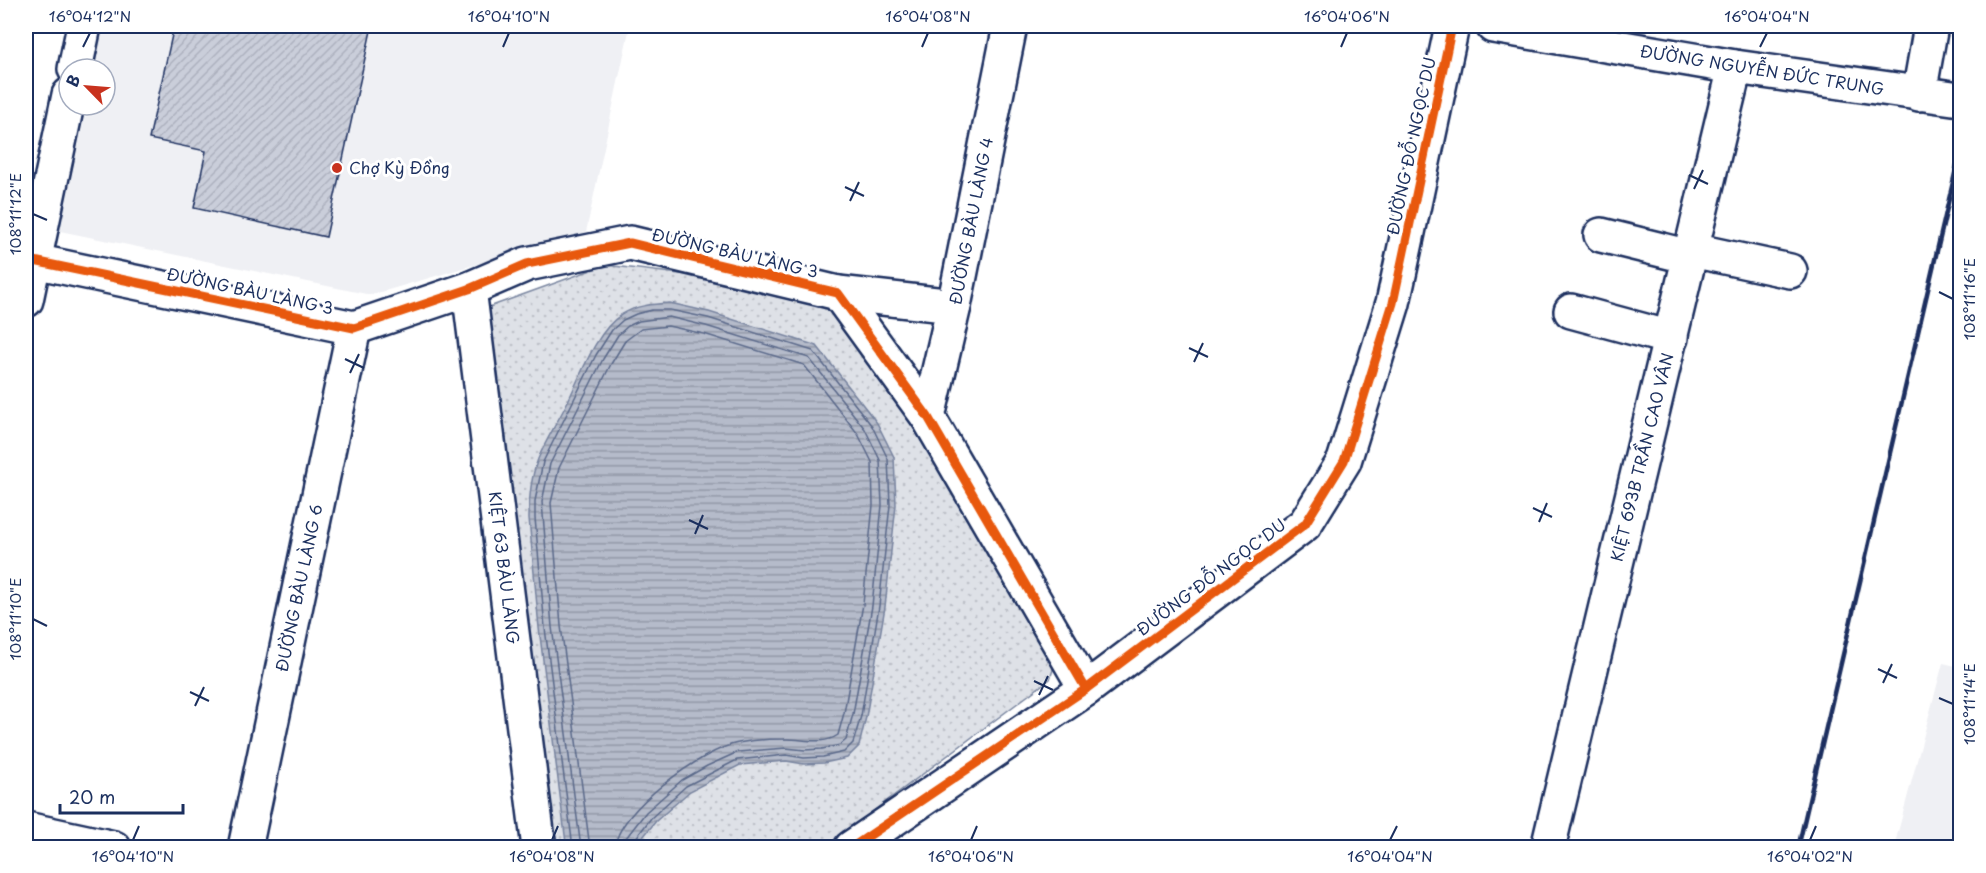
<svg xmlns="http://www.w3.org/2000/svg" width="1986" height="873" viewBox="0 0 1986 873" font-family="'Playpen Sans',sans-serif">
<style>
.built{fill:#eff0f4}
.park{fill:url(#park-dots);stroke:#7c88a2;stroke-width:1.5}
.water{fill:url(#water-rules);stroke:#77839f;stroke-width:1.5}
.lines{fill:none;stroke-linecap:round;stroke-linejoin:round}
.shore{stroke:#596789;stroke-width:1.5}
.building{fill:url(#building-hatch);stroke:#1b2f5e;stroke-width:1.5}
.minor-casing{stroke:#1b2f5e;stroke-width:38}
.tertiary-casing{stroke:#1b2f5e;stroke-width:38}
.minor{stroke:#fff;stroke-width:33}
.tertiary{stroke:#fff;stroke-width:33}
.rail{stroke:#1b2f5e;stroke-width:4.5}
.cycleway-casing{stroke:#fff;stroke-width:13}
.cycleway{stroke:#e8590c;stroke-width:9}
.ticks{fill:none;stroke:#1b2f5e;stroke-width:2}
.poi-dot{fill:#c8321e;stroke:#fff;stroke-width:2}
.labels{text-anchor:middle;stroke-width:6;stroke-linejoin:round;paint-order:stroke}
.street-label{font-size:16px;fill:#1b2f5e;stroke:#fff}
.poi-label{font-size:16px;fill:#1b2f5e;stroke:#fff;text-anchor:start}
.neatline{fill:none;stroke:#1b2f5e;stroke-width:2}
.ticks-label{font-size:15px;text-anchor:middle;fill:#1b2f5e}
</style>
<defs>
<pattern id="park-dots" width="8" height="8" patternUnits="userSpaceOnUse" patternTransform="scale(1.5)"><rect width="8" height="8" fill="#dee1e7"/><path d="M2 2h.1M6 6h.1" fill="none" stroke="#bec1c9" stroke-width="1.8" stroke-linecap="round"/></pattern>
<pattern id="water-rules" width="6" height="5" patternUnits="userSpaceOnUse" patternTransform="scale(1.5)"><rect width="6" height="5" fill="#b5bbca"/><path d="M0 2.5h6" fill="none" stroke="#9298a7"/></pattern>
<pattern id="building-hatch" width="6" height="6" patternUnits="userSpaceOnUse" patternTransform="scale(1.5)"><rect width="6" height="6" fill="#caceda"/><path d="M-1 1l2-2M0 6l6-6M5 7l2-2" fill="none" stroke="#adb1be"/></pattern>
</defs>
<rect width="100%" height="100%" fill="#fff"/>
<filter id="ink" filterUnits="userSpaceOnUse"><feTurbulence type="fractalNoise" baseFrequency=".0167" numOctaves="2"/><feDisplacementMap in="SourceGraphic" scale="12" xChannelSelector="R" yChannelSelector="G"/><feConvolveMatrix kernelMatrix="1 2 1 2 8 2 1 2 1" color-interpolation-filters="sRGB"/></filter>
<g filter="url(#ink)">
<!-- built -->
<g class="built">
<path d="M103,26h527l-44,206 -215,63 -311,-64 27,-126h18v-36h-11z"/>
<path d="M1943,663l17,4v180h-66z"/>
</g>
<!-- park -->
<path class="park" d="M605,265l192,23 40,26 85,100 135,243 -7,22 -225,168h-281l-66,-536z"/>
<!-- water -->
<path class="water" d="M670,303l39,9 108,34 60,77 17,34 2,48 -11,102 -19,110 -7,29 -12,12 -23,5 -20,1 -18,-3 -46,4 -50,26 -34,30 -21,26h-66l-3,-4 -27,-215 -10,-110c0,-19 2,-41 9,-59 8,-19 19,-36 28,-54 14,-27 29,-73 55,-90 15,-10 32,-11 49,-12z"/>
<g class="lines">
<!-- shore -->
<g class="shore">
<path d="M573,848l-28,-220 -10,-110v-17l8,-39 53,-107 16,-25 11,-10 13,-6 16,-4h18l38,8 105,33 59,75 16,33 2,46 -11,101 -18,110 -8,27 -9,9 -21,5 -19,1 -18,-3 -49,5 -51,26 -35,32 -18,24 -1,6"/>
<path d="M581,848l-29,-221 -10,-125 8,-38 53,-105 15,-24 10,-9 11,-5 30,-4 37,9 103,32 56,71 15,31 2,45 -10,101 -19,108 -7,26 -6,5 -18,4 -17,1 -19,-2 -48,4 -31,14 -25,14 -36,32 -20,26 -2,10"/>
<path d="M590,848l-29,-222 -10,-123 8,-35 52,-104 14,-23 16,-12 27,-3 36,8 100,31 54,69 14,28 1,43 -10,99 -19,109 -6,22c-16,11 -36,3 -54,4 -15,0 -31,1 -46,4 -34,6 -122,68 -123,105"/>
</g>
</g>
<!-- building -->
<path class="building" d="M174,26h198l-46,211 -132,-29 12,-57 -57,-12z"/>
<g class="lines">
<defs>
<g id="minor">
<path d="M75,69l9,-43"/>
<path d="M1919,94l12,-68"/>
<path d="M1601,235l89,22"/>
<path d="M1692,250l98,21"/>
<path d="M34,261l320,67 115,-39 58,-25 103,-21 208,50 90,124 158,272"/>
<path d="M469,289l70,559"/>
<path d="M838,293l116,13"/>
<path d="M26,300l43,-205"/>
<path d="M1571,311l100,27"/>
<path d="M928,417l26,-111 56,-280"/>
<path d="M26,829l88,19"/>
<path d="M245,848l109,-520"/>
<path d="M851,848l235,-159 219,-165 39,-63 49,-158 59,-277"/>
<path d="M1548,848l187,-781"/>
</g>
<path id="tertiary" d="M1493,26l242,41 225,32"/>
</defs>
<!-- minor casing -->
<use href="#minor" class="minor-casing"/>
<!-- tertiary casing -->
<use href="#tertiary" class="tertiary-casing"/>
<!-- minor -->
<use href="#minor" class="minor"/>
<!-- tertiary -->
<use href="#tertiary" class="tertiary"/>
<!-- rail -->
<path class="rail" d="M1798,848l162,-696"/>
<defs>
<g id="cycleway">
<path d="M34,261l320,67 115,-39 58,-25 103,-21 208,50 90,124 158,272"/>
<path d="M851,848l235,-159 219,-165 39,-63 49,-158 59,-277"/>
</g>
</defs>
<!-- cycleway casing -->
<use href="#cycleway" class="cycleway-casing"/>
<!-- cycleway -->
<use href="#cycleway" class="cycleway"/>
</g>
</g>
<!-- ticks -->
<path class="ticks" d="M83,47l7,-14M503,47l6,-14M922,47l6,-14M1341,47l6,-14M1760,47l7,-14M1689,175l19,9M845,187l19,9M1694,189l9,-19M850,201l9,-19M33,214l14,6M1939,292l14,7M1189,348l19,9M345,359l19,9M1194,362l9,-19M350,373l9,-19M1533,508l19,9M689,520l19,9M1539,522l8,-19M695,534l8,-19M33,619l14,7M1878,669l19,9M1034,681l19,9M1883,683l9,-19M190,692l19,9M1039,695l9,-19M1939,698l14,6M195,706l9,-19M133,840l6,-14M552,840l6,-14M971,840l6,-14M1390,840l7,-14M1810,840l6,-14"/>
<!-- markers -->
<circle class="poi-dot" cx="337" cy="168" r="6"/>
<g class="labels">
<!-- street labels -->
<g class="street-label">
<text transform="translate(1762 70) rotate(9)" y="6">ĐƯỜNG NGUYỄN ĐỨC TRUNG</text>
<text transform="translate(1411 146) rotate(-78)" y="6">ĐƯỜNG ĐỖ NGỌC DU</text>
<text transform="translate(971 221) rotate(-79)" y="6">ĐƯỜNG BÀU LÀNG 4</text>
<text transform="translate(735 253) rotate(13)" y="6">ĐƯỜNG BÀU LÀNG 3</text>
<text transform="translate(250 291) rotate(12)" y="6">ĐƯỜNG BÀU LÀNG 3</text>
<text transform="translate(1642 457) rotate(-76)" y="6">KIỆT 693B TRẦN CAO VÂN</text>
<text transform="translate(504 568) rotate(83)" y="6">KIỆT 63 BÀU LÀNG</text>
<text transform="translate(1211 577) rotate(-37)" y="6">ĐƯỜNG ĐỖ NGỌC DU</text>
<text transform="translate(299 588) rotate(-78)" y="6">ĐƯỜNG BÀU LÀNG 6</text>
</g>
<!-- poi labels -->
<g class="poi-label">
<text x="349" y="174">Chợ Kỳ Đồng</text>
</g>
</g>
<!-- margin -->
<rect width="1986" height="873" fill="none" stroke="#fff" stroke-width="66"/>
<!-- north arrow -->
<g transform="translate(87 87) rotate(295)"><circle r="28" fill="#ffffff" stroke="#a4acbf" stroke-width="1.5"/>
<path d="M0-4.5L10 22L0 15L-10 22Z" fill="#c8321e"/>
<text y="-9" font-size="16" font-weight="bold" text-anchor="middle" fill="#1b2f5e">B</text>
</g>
<!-- scale -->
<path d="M60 804v9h123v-9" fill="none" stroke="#1b2f5e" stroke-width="3"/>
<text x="69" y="804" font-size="18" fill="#1b2f5e" stroke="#ffffff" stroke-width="4.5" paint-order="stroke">20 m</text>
<rect x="33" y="33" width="1920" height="807" class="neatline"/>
<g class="ticks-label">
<text x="90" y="22">16°04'12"N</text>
<text x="509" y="22">16°04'10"N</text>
<text x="928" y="22">16°04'08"N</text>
<text x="1347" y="22">16°04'06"N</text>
<text x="1767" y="22">16°04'04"N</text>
<text transform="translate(16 214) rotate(-90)" y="5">108°11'12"E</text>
<text transform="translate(1970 299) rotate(-90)" y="5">108°11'16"E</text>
<text transform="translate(16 619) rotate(-90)" y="5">108°11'10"E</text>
<text transform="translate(1970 704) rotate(-90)" y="5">108°11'14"E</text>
<text x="133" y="862">16°04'10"N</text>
<text x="552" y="862">16°04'08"N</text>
<text x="971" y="862">16°04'06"N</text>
<text x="1390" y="862">16°04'04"N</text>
<text x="1810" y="862">16°04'02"N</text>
</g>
</svg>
